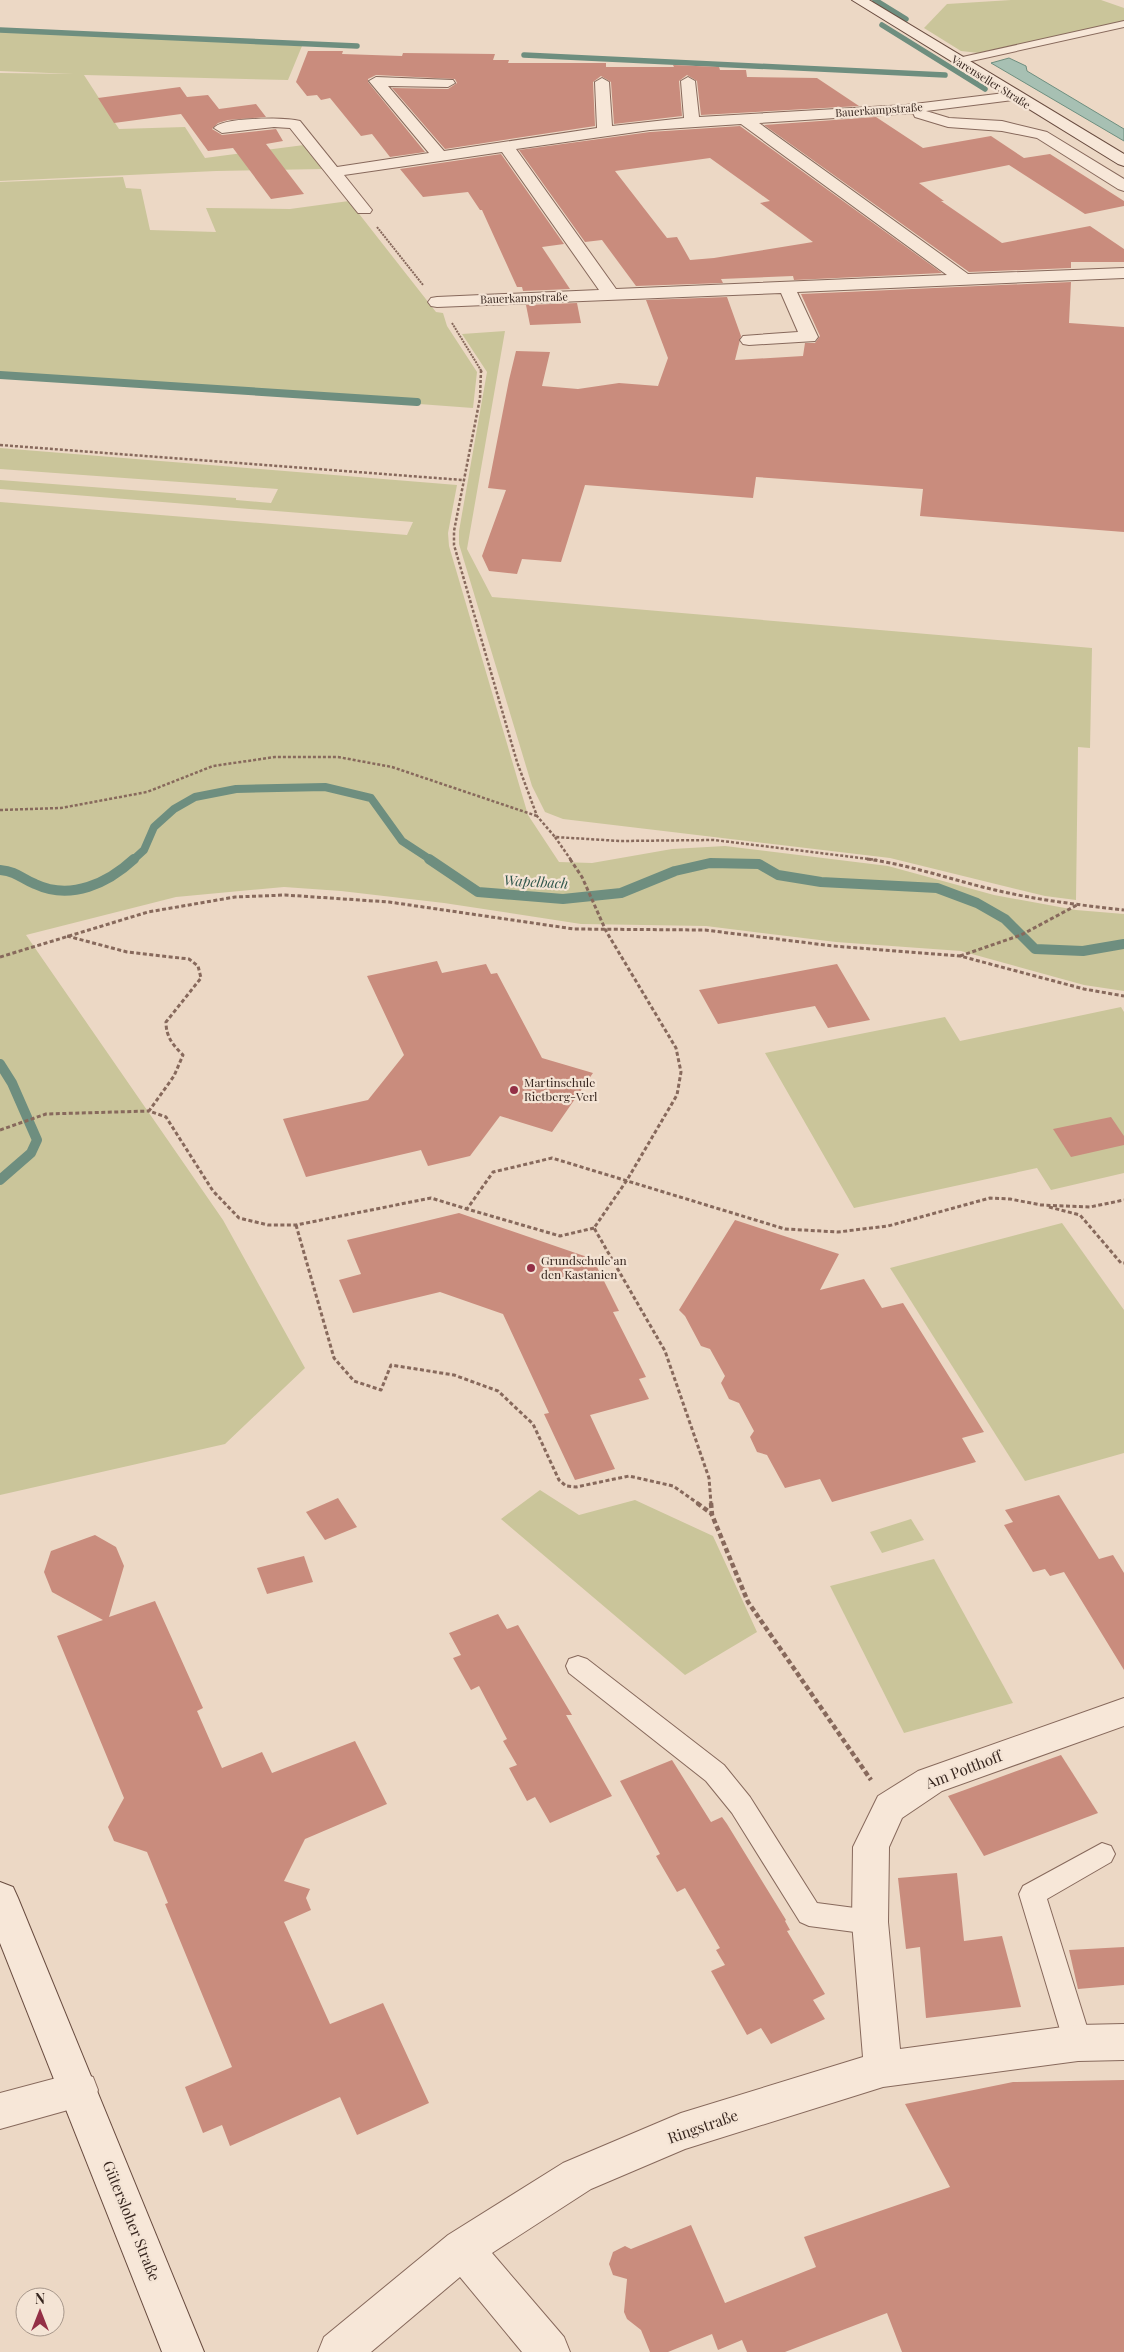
<svg xmlns="http://www.w3.org/2000/svg" width="1124" height="2352" viewBox="0 0 1124 2352" font-family="'Playfair Display',serif">
<style>
.green{fill:#cac59a}
.water{fill:#a7c0b3;stroke:#6e8e7f}
.lines{fill:none;stroke-linecap:round;stroke-linejoin:round}
.stream-far2{stroke:#6e8e7f;stroke-width:5.5}
.stream-far1{stroke:#6e8e7f;stroke-width:8}
.stream{stroke:#6e8e7f;stroke-width:10}
.building{fill:#c98c7d;fill-rule:evenodd}
.lane-casing{stroke:#87695c;stroke-width:2}
.street-casing{stroke:#87695c;stroke-width:2}
.secondary-casing{stroke:#684b3f;stroke-width:2}
.path-far3{stroke:#87695c;stroke-width:2;stroke-dasharray:2 1;stroke-linecap:butt}
.path-far2{stroke:#87695c;stroke-width:2.5;stroke-dasharray:3 2;stroke-linecap:butt}
.path-far1{stroke:#87695c;stroke-width:3;stroke-dasharray:4 2.5;stroke-linecap:butt}
.path{stroke:#87695c;stroke-width:4.5;stroke-dasharray:5 3;stroke-linecap:butt}
.lane{fill:#f7e7d8;fill-rule:evenodd}
.street{fill:#f7e7d8;fill-rule:evenodd}
.secondary{fill:#f7e7d8;fill-rule:evenodd}
.poi-dot{fill:#932f46;stroke:#f4e4d5;stroke-width:2}
.labels{text-anchor:middle;stroke-width:4.5;stroke-linejoin:round;paint-order:stroke}
.far-street-label{font-size:11px;fill:#37261f;stroke:#f4e4d5}
.poi-label{font-size:12px;fill:#37261f;stroke:#f4e4d5;text-anchor:start}
.water-label{font-size:14px;font-style:italic;fill:#2f564b;stroke:#f4e4d5}
.near-street-label{font-size:15px;fill:#37261f;stroke:#f4e4d5}
</style>
<rect width="100%" height="100%" fill="#ecd8c5"/>
<!-- green -->
<g class="green">
<path d="M1011,0h90l23,8v14l-145,31 -18,-2 -37,-23 23,-24z"/>
<path d="M0,31l302,15 -14,34 -204,-5 35,54 66,-2 20,31 99,-13 19,24 -107,2 -216,10v-108l74,1 -74,-3z"/>
<path d="M123,177l3,11 15,1 9,41 66,2 -10,-24 84,1 59,-8 87,111 7,1 4,13 30,46 -4,36 -54,-4 1,-4 -420,-27v-191z"/>
<path d="M505,331l-38,218 25,48 600,51 -2,100 -12,-1 -2,153 -31,-4 -155,-38 -327,-39 -18,-7 -13,-26 -73,-242v-13l28,-159 -25,-38z"/>
<path d="M0,448l457,37 -9,48 1,13 79,269 31,47 33,1 80,-14 53,-3 163,20 106,29 82,15 48,4v77l-40,-6 -123,-34 -125,-9 -130,-16 -125,-2 -137,-21 -103,-12 -57,-4 -108,10 -150,38 197,285 82,148 -80,76 -225,51v-993l407,33 6,-13 -413,-33v-9l236,18v2l35,3 7,-14 -278,-20z"/>
<path d="M1121,1007l3,5v161l-73,17 -14,-22 -183,40 -89,-155 180,-36 15,24z"/>
<path d="M1062,1223l62,87v143l-99,28 -135,-213z"/>
<path d="M540,1490l39,25 56,-15 78,36 44,96 -72,43 -184,-156z"/>
<path d="M911,1519l13,21 -42,13 -12,-21z"/>
<path d="M934,1559l79,144 -109,30 -74,-147z"/>
</g>
<!-- water -->
<path class="water" d="M1009,58l17,8 1,5 97,58v12l-133,-78z"/>
<g class="lines">
<!-- stream-far2 -->
<g class="stream-far2">
<path d="M875,0l31,19"/>
<path d="M882,25l103,64"/>
<path d="M0,30l357,16"/>
<path d="M524,55l421,20"/>
</g>
<!-- stream-far1 -->
<g class="stream-far1">
<path d="M0,375l417,27"/>
<path d="M133,860l11,-10 10,-23 20,-18 21,-12 41,-8 89,-2 46,11 31,43 29,19"/>
</g>
<!-- stream -->
<g class="stream">
<path d="M429,859l49,33 85,7 58,-6 54,-22 35,-8 49,1 19,11 43,7 116,6 40,15 28,16 30,30 48,2 41,-7"/>
<path d="M0,870c18,2 20,8 35,14 36,17 73,-1 99,-25"/>
<path d="M0,1064l12,19 25,57 -6,13 -31,27"/>
</g>
</g>
<!-- building -->
<g class="building">
<path d="M308,51h35l-1,3 60,2 1,-3 92,1 -2,6h16l-1,3h98v4h68l-1,-2 46,2 1,3h26l1,7 70,1 42,28 -158,9 -4,-34 -10,-6 -8,6 3,35 -68,8 -3,-42 -10,-6 -8,6 2,44 -150,23 -53,-61 56,1 9,-6 -2,-4 -79,-4 -8,4v3l57,70 -35,5 -18,-23 -11,2 -31,-38 -9,2 -4,-5 -10,1 -11,-14z"/>
<path d="M180,87l7,10 21,-2 11,14 37,-5 10,13 -38,3 -10,3 -6,6 10,6 54,-6 7,12 -17,3 38,50 -33,5 -38,-51 -25,3 -27,-37 -67,9 -16,-25z"/>
<path d="M876,117l47,31 68,-12 33,22 26,-4 74,47v5l-39,8 -76,-49 -90,18 25,18h-3l61,42 88,-17 34,23v13h-53v6l-102,4 -205,-147z"/>
<path d="M740,126l202,147 -148,7 -1,-4 -72,3 2,4 -87,3 -34,-46 -17,2 -66,-92 131,-18zM710,158l60,43 -10,2 53,39 -99,16 -24,2 -13,-23 -10,1 -52,-67z"/>
<path d="M501,154l63,90 -22,3 28,42 -47,2 -1,-4h-5l-35,-77h-2l-12,-18 -45,5 -23,-28z"/>
<path d="M1071,282l-2,41 55,4v205l-204,-16 3,-27 -167,-12 -3,21 -168,-13 -24,77 -39,-3 -5,15 -28,-3 -7,-15 24,-66 -18,-2 21,-108 7,-29 34,1 -8,34 36,3 41,-6 39,3 10,-28 -22,-58 81,-3 14,39 -6,24 68,-4 2,-13h10l5,-7 -19,-42z"/>
<path d="M577,303l4,20 -51,2 -4,-20z"/>
<path d="M437,961l5,12 44,-9 5,10 6,-1 45,85 51,15 -41,59 -52,-16 -30,40 -42,10 -7,-16 -115,27 -23,-58 85,-19 36,-45 -37,-79z"/>
<path d="M837,964l33,56 -42,8 -13,-22 -97,18 -19,-34z"/>
<path d="M1111,1117l13,19v9l-53,12 -18,-28z"/>
<path d="M459,1213l134,46 26,52 -6,1 33,65 -7,2 10,20 -59,16 25,54 -40,11 -31,-66 5,-1 -46,-99 -63,-22 -87,21 -14,-33 22,-6 -14,-34z"/>
<path d="M735,1220l104,34 -19,36 44,-11 18,29 21,-5 81,129 -22,6 14,24 -144,40 -12,-23 -35,9 -18,-33 -10,-3 -7,-15 4,-6 -15,-28 -10,-4 -8,-16 4,-7 -15,-27 -9,-3 -16,-30 -6,-6z"/>
<path d="M1059,1495l40,64 14,-4 11,18v97l-60,-98 -14,4 -5,-7 -12,3 -29,-47 9,-3 -8,-12z"/>
<path d="M338,1498l19,29 -32,13 -19,-28z"/>
<path d="M95,1535l21,12 8,19 -15,51 46,-16 48,107 -6,3 25,57 40,-16 10,21 83,-32 32,63 -82,35 -21,42 26,8 -4,9 5,12 -27,12 46,102 53,-21 46,100 -72,32 -17,-38 -110,49 -8,-21 -19,8 -18,-46 47,-20 -67,-163 3,-1 -21,-51 -33,-11 -6,-14 16,-29 -67,-162 46,-16 -51,-28 -8,-20 7,-21z"/>
<path d="M304,1556l9,26 -46,12 -10,-26z"/>
<path d="M498,1614l9,15 11,-4 54,90h-6l46,81 -62,27 -15,-26 -8,4 -18,-33 8,-3 -14,-24 4,-2 -28,-53 -8,4 -18,-32 8,-3 -12,-22z"/>
<path d="M1061,1755l37,58 -114,43 -36,-60z"/>
<path d="M672,1760l39,62 11,-5 5,7 59,96 -1,1 5,9 -3,1 38,63 -12,6 12,19 -54,25 -10,-16 -14,7 -36,-64 14,-6 -9,-15 4,-2 -35,-60 -8,4 -21,-36 4,-2 -40,-73z"/>
<path d="M957,1873l7,68 38,-5 19,71 -95,11 -6,-71 -14,2 -8,-71z"/>
<path d="M1124,1947v38l-46,4 -9,-39z"/>
<path d="M1124,2080v272h-222l-15,-39 -102,39h-38l-5,-12 -24,10 -6,-16 -44,18h-18l-9,-22 -14,-11 -3,-7 3,-33 -14,-4 -4,-11 4,-12 12,-6 6,3 60,-24 34,78 91,-36 -12,-30 146,-50 -45,-83 108,-22z"/>
</g>
<g class="lines">
<defs>
<g id="lane">
<path d="M1124,21v6l-166,37 -5,-3 5,-3z"/>
<path d="M578,1656l9,3 137,106 26,32 67,106 53,7 9,4 4,8 -4,8 -9,4 -61,-8 -9,-4 -68,-109 -26,-32 -137,-108 -3,-7 3,-7z"/>
<path d="M1102,1843l9,3 4,8 -4,8 -64,37 45,144 -4,9 -10,4 -10,-4 -4,-9 -45,-149 4,-8z"/>
</g>
<g id="street">
<path d="M376,77l77,3 2,3 -7,4 -60,-1 56,65 153,-23 -2,-46 7,-4 7,4 3,44 72,-8 -3,-37 7,-4 7,4 4,36 207,-12 107,-13 5,1 2,3 -7,4 -87,11 23,7 53,3 45,11 77,47v12l-6,-2 -81,-51 -35,-7 -54,-4 -33,-10 -2,-4 -154,10 209,151 156,-6v10l-327,14 21,45 -3,4 -66,4 -6,-1 -3,-4 3,-4 55,-4 -17,-39 -344,14 -6,-1 -3,-4 3,-4 6,-1 162,-7 -97,-138 -158,23 28,35 -2,3h-12l-68,-85 -16,-1 -52,6 -8,-5c8,-11 72,-11 86,-7l37,46 92,-14 -60,-72zM741,124l206,151 -331,14 -100,-140 134,-19z"/>
<path d="M1124,1698v28l-182,65 -40,27 -13,29 -1,75 12,127 178,-24 46,-1v36l-46,1 -195,26 -198,62 -94,40 -99,64 72,84 6,15h-48l-62,-75 -89,75h-53l6,-15 124,-102 115,-72 118,-50 182,-56 -11,-135 1,-75 25,-51 40,-25z"/>
<path d="M79,2072l14,5 5,13 -5,13 -93,26v-36z"/>
</g>
<g id="secondary">
<path d="M852,0h17l255,154v12l-6,-2z"/>
<path d="M0,1882l13,5 5,11 186,454h-42l-162,-409z"/>
</g>
</defs>
<!-- lane casing -->
<use href="#lane" class="lane-casing"/>
<!-- street casing -->
<use href="#street" class="street-casing"/>
<!-- secondary casing -->
<use href="#secondary" class="secondary-casing"/>
<!-- path-far3 -->
<g class="path-far3">
<path d="M377,227l46,58"/>
<path d="M452,323l30,49"/>
</g>
<!-- path-far2 -->
<g class="path-far2">
<path d="M481,370l-1,28 -26,133v14l63,217 20,54 18,21 65,4 94,-1 163,20"/>
<path d="M0,445l463,35"/>
<path d="M0,810l61,-2 86,-16 66,-26 62,-9h63l54,10 145,49"/>
<path d="M555,837l16,23"/>
</g>
<!-- path-far1 -->
<g class="path-far1">
<path d="M570,859l12,18 24,54 70,117 5,24 -4,23 -50,85 -33,48 71,123 44,127 2,26"/>
<path d="M867,859c44,6 85,21 128,31 42,10 85,15 129,20"/>
<path d="M67,936l60,16 62,7 9,7 3,12 -35,44c0,15 7,23 17,33l-9,21 -25,35 17,6 47,74 26,27 29,7h28l135,-27 36,11"/>
<path d="M960,956l61,-21 56,-30"/>
<path d="M0,957l148,-45 87,-15 50,-2 104,7 185,27 131,1 128,16 127,10 124,33 40,7"/>
<path d="M0,1130l46,-16 103,-3"/>
<path d="M1049,1207l31,8 41,48h3"/>
<path d="M296,1225l38,133 20,23 27,9 10,-25 63,10 44,16 35,33 26,56 7,6 10,1 53,-11 44,10 26,18"/>
<path d="M594,1228l-34,8 -93,-27 26,-37 59,-14 233,71 53,3 50,-6 102,-28 20,1 31,6 49,2 34,-7"/>
</g>
<!-- path -->
<g class="path">
<path d="M697,1503l15,11"/>
<path d="M711,1503l1,12 36,87 123,178"/>
</g>
<!-- lane -->
<use href="#lane" class="lane"/>
<!-- street -->
<use href="#street" class="street"/>
<!-- secondary -->
<use href="#secondary" class="secondary"/>
</g>
<!-- markers -->
<g class="poi-dot">
<circle cx="514" cy="1090" r="5"/>
<circle cx="531" cy="1268" r="5"/>
</g>
<g class="labels">
<!-- far-street labels -->
<g class="far-street-label">
<text transform="translate(991 82) rotate(32)" y="4">Varenseller Straße</text>
<text transform="translate(879 110) rotate(-4)" y="4">Bauerkampstraße</text>
<text transform="translate(524 298) rotate(-2)" y="4">Bauerkampstraße</text>
</g>
<!-- poi labels -->
<g class="poi-label">
<text x="524" y="1087">Martinschule<tspan x="524" dy="14">Rietberg-Verl</tspan></text>
<text x="541" y="1265">Grundschule an<tspan x="541" dy="14">den Kastanien</tspan></text>
</g>
<!-- water labels -->
<g class="water-label">
<text transform="translate(536 882) rotate(3)" y="5">Wapelbach</text>
</g>
<!-- near-street labels -->
<g class="near-street-label">
<text transform="translate(964 1770) rotate(-21)" y="5">Am Potthoff</text>
<text transform="translate(703 2127) rotate(-19)" y="5">Ringstraße</text>
<text transform="translate(131 2221) rotate(68)" y="5">Gütersloher Straße</text>
</g>
</g>
<!-- north arrow -->
<g transform="translate(40 2312)"><circle r="24" fill="#f4e4d5" stroke="#a8988c"/>
<path d="M0-4L9 19L0 12L-9 19Z" fill="#932f46"/>
<text y="-8" font-size="14" font-weight="bold" text-anchor="middle" fill="#37261f">N</text>
</g>
</svg>
